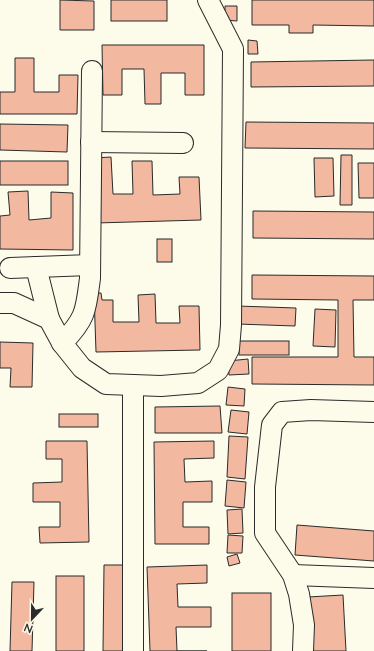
<svg xmlns="http://www.w3.org/2000/svg" width="374" height="651" viewBox="0 0 374 651" font-family="Lato,sans-serif">
<style>
.building{fill:#f2b8a0;stroke:#2b2b2b}
.lines{fill:none;stroke-linecap:round;stroke-linejoin:round}
.minor-casing{stroke:#2b2b2b;stroke-width:22}
.minor{stroke:#fdfbea;stroke-width:20}
</style>
<rect width="100%" height="100%" fill="#fdfbea"/>
<!-- building -->
<g class="building">
<path d="M60,0l34,1v29h-34z"/>
<rect x="111" y="0" width="56" height="21"/>
<path d="M252,0h122v26l-61,-1v8h-24v-8h-37z"/>
<path d="M225,6h12v15l-12,-1z"/>
<path d="M248,40l9,1 1,13h-10z"/>
<path d="M102,45h102v50h-19v-22h-24v31h-16l-1,-35h-22v26h-19z"/>
<path d="M15,58h19v34h25v-17h19l-1,39h-77v-22h15z"/>
<path d="M374,60v26l-123,1v-25z"/>
<path d="M246,122l128,1v26l-129,-1z"/>
<path d="M0,124l68,1 -1,27 -67,-2z"/>
<path d="M341,155h11v50h-12z"/>
<path d="M111,157l2,37h20l-1,-33h20l1,34 27,-1 -1,-17h20l2,43 -105,3 -2,-65z"/>
<path d="M314,158h19l1,38 -19,1z"/>
<rect x="0" y="161" width="68" height="24"/>
<path d="M358,163h16v35h-15z"/>
<path d="M28,191l1,29 22,-2v-26l22,1v57l-73,-1v-33l10,-1 -2,-23z"/>
<path d="M253,211l121,1v27l-121,-1z"/>
<rect x="157" y="239" width="15" height="23"/>
<path d="M252,275l122,1v24h-21l1,57h20v28l-122,-1v-27h86v-57l-86,-1z"/>
<path d="M94,293h7l1,7h11v22h26l-1,-27 17,-1 1,29h24l-1,-17h20l1,44 -104,2z"/>
<path d="M237,306l59,2 -1,18 -58,-2z"/>
<path d="M315,309l21,1 -1,37 -22,-1z"/>
<rect x="239" y="341" width="50" height="14"/>
<path d="M0,342l33,1 -1,44h-22l1,-19h-11z"/>
<path d="M248,359l1,15 -20,1 -1,-14z"/>
<path d="M228,387l17,2 -1,17 -18,-1z"/>
<path d="M220,406l2,27h-67v-26z"/>
<path d="M231,410l18,2 -2,22 -19,-2z"/>
<rect x="59" y="414" width="39" height="13"/>
<path d="M229,436l19,1 -3,42 -18,-2z"/>
<path d="M46,441h41l2,101 -49,1 -1,-16h21v-25h-27v-19l29,-1v-23h-16z"/>
<path d="M214,441v17l-30,1 1,23 27,-1v21h-29v25h26v17h-54l-1,-102z"/>
<path d="M227,480l19,2 -2,26 -19,-2z"/>
<path d="M242,509l1,24 -15,1 -1,-24z"/>
<path d="M297,525l77,6v30l-79,-6z"/>
<path d="M228,535l15,1 -1,17h-15z"/>
<path d="M237,554l3,9 -11,3 -2,-9z"/>
<path d="M104,565h25l1,86h-27z"/>
<path d="M207,565v18l-30,1 1,23h33v20h-35l1,24h30h-57l-3,-84z"/>
<rect x="56" y="576" width="28" height="75"/>
<path d="M12,582h22l-2,69h-22z"/>
<rect x="232" y="593" width="39" height="58"/>
<path d="M343,595l3,56h-35l-3,-54z"/>
</g>
<g class="lines">
<defs>
<g id="minor">
<path d="M91,142l92,1"/>
<path d="M36,267l13,52"/>
<path d="M10,268l80,-3"/>
<path d="M0,303h14l35,16 13,24 20,25 24,16 55,2 37,-3 20,-13 11,-21 2,-24 2,-276 -25,-49"/>
<path d="M62,343c24,-24 24,-33 28,-65l2,-207"/>
<path d="M133,385v266"/>
<path d="M293,575l81,3"/>
<path d="M303,651l1,-26 -5,-31 -6,-19 -28,-42v-46l7,-62 10,-13 29,-2 63,2"/>
</g>
</defs>
<!-- minor casing -->
<use href="#minor" class="minor-casing"/>
<!-- minor -->
<use href="#minor" class="minor"/>
</g>
<!-- north arrow -->
<g transform="translate(32 619) rotate(202)" stroke="#fdfbea" stroke-width="3" paint-order="stroke">
<path d="M0-3L7 15L0 10L-7 15Z" fill="#2b2b2b"/>
<text y="-6" font-size="11" font-weight="bold" text-anchor="middle" fill="#2b2b2b">N</text>
</g>
</svg>
